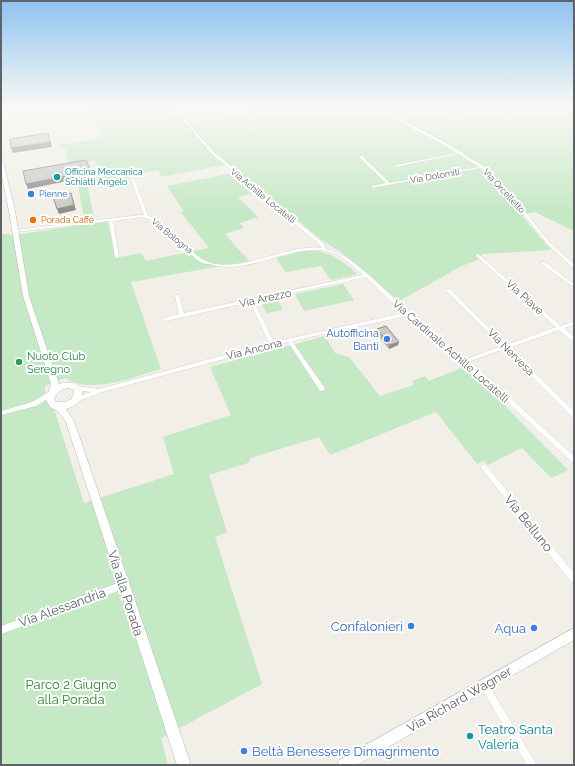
<svg xmlns="http://www.w3.org/2000/svg" width="575" height="766" viewBox="0 0 575 766" font-family="Raleway,sans-serif">
<style>
.green{fill:#c5e8c5;fill-rule:evenodd}
.lines{fill:none;stroke-linecap:round;stroke-linejoin:round}
.street-casing{stroke:#b5b8bc;stroke-width:0.5}
.secondary-casing{stroke:#b6babf;stroke-width:1}
.street{fill:#fff;fill-rule:evenodd}
.secondary{fill:#fff;fill-rule:evenodd}
.wall{fill:#afaea9}
.shaded-wall{fill:#8f8d8a}
.building{fill:#cccac5;stroke:#8f8d8a}
.culture-dot{fill:#0f9aa8;stroke:#fff;stroke-width:1.5}
.shop-dot{fill:#3f7fe0;stroke:#fff;stroke-width:1.5}
.food-dot{fill:#e8710a;stroke:#fff;stroke-width:1.5}
.leisure-dot{fill:#2e9e5b;stroke:#fff;stroke-width:1.5}
.labels{text-anchor:middle;stroke-width:4;stroke-linejoin:round;paint-order:stroke}
.far-culture-label{font-size:9px;fill:#0d838f;stroke:#fff;text-anchor:start}
.far-street-label{font-size:9px;fill:#5f6368;stroke:#fff}
.far-shop-label{font-size:9px;fill:#366cbe;stroke:#fff;text-anchor:start}
.far-food-label{font-size:9px;fill:#c56008;stroke:#fff;text-anchor:start}
.street-label{font-size:11px;fill:#5f6368;stroke:#fff}
.shop-label{font-size:11px;fill:#366cbe;stroke:#fff;text-anchor:end}
.leisure-label{font-size:11px;fill:#27864d;stroke:#fff;text-anchor:start}
.near-street-label{font-size:13px;fill:#5f6368;stroke:#fff}
.near-shop-label{font-size:13px;fill:#366cbe;stroke:#fff;text-anchor:end}
.near-park-label{font-size:13px;fill:#348238;stroke:#fff}
.near-culture-label{font-size:13px;fill:#0d838f;stroke:#fff;text-anchor:start}
</style>
<rect width="100%" height="100%" fill="#f1efe8"/>
<!-- green -->
<g class="green">
<path d="M94,106h81l15,17 89,-17h291l4,2v123l-39,-19 -11,2 -2,2 29,34 -69,4 -3,5 -19,8 -61,34 -58,-49 -20,-12 -57,-49 -26,6 20,20 -18,6 4,5 -19,6 24,27 -118,21 30,87c-30,8 -66,26 -96,9l-20,8v5l10,21 29,91 90,-29 -11,-37 68,-22 -21,-48 115,-31 10,17 14,4 31,39 34,-11 -2,-4 13,-5 4,5 37,-15 102,104 -17,8 -29,-30 -34,17 -4,-4 -7,3 -41,-52 -106,43 -11,-18 -68,21 -3,5 -39,12 18,57 -12,5 47,147 -101,54 7,27h-167v-531h9v2l75,-12 -7,-39 16,-3 -1,-8 7,-2 -5,-11 -26,3 -4,-16 -5,1v-4l43,-7 -14,-31zM229,164l9,8 -71,14 17,25 -3,1 28,36 -63,13 -5,-8 -26,5 -7,-35 -3,-1 -10,1 -7,-35 42,-7 -2,-5 30,-6 4,7z"/>
<path d="M308,250c22,1 32,10 49,23l-2,2 -24,5 -10,-14 -35,6 -10,-14z"/>
<path d="M343,284l11,16 -50,11 -9,-17z"/>
<path d="M277,298l6,12 -17,3 -4,-9 2,-3z"/>
</g>
<g class="lines">
<defs>
<g id="street">
<path d="M171,106h2l41,46 109,91 3,6c27,4 63,47 85,65 18,16 37,29 55,45l36,-13 -56,-55v-2h4l56,56 50,-18 -80,-71v-2h2l83,72 13,-5v4l-10,3 10,9v5l-2,-1 -13,-11 -50,18 65,63v6h-2l-68,-68 -34,12 104,95v7l-2,-1 -107,-99 -59,-47 -114,25 32,46 1,2 -1,2h-4l-32,-49 -186,50c-6,2 -23,10 -28,10l-1,-2 1,-2 17,-6 -17,-2 -1,-2 1,-2h2l23,3 170,-46 -19,-41 -85,19 -2,-1v-2l16,-4 -4,-18v-1h4v1l5,17 179,-38c-9,-8 -20,-19 -32,-23 -39,-11 -81,25 -122,12 -3,0 -6,-1 -9,-2 -6,-4 -11,-10 -16,-14 -12,-10 -24,-19 -35,-29l-8,-2 -28,4 6,36 -2,1 -2,-1 -6,-36 -94,11v-2h1l125,-15h3l-13,-35 2,-1 2,1 13,36 3,1c13,11 26,21 38,32 5,3 10,9 15,11 33,17 81,-17 118,-12l-2,-3 -108,-91zM366,277l37,36 -129,29 -20,-41z"/>
<path d="M379,106h2l34,21 26,13 20,12h2v2l20,12 44,48 23,29 24,21v3h-2l-24,-22 -23,-29 -44,-48 -109,20v-2l14,-3 -26,-25v-2h2l28,27 89,-16 -20,-13 -64,13 -1,-1 2,-1 61,-12 -18,-11 -26,-13z"/>
<path d="M489,106h4l-43,8 -1,-1z"/>
<path d="M574,109v2l-20,4 -1,-1z"/>
<path d="M541,262h4l29,22v3l-33,-23z"/>
<path d="M50,391h4l1,2 -1,2 -18,11 -35,9v-4l31,-9z"/>
<path d="M484,464l2,1 88,108v10l-3,-1 -89,-113 -1,-2 1,-2z"/>
<path d="M123,581l3,1 1,3 -1,3 -125,46v-8z"/>
<path d="M484,681l3,1 50,83h-10l-46,-77 -1,-3 1,-3z"/>
</g>
<g id="secondary">
<path d="M1,160l2,1 12,50 14,85 30,88c27,-8 32,18 7,25l8,12 117,344h-14l-111,-343 -8,-11 -8,-4 -4,-7 5,-16 -28,-88 -14,-85 -8,-39zM68,388l6,2c0,11 -9,13 -18,12l-2,-2c2,-7 7,-11 14,-12z"/>
<path d="M574,628v12l-217,125h-20l2,-5z"/>
</g>
</defs>
<!-- street casing -->
<use href="#street" class="street-casing"/>
<!-- secondary casing -->
<use href="#secondary" class="secondary-casing"/>
<!-- street -->
<use href="#street" class="street"/>
<!-- secondary -->
<use href="#secondary" class="secondary"/>
</g>
<!-- wall -->
<path class="wall" d="M377,329l21,16 -9,4 -13,-16z"/>
<!-- shaded-wall -->
<g class="shaded-wall">
<path d="M48,133l4,14 -39,6 -2,-5z"/>
<path d="M91,171l1,5 -64,13 -2,-5z"/>
<path d="M71,193l5,17 -17,4 -2,-5z"/>
<path d="M399,342l-1,3 -9,4 1,-4z"/>
</g>
<!-- building -->
<g class="building">
<path d="M48,133l2,9 -39,6 -1,-9z"/>
<path d="M86,160l5,11 -65,13 -3,-13z"/>
<path d="M71,193l3,12 -17,4 -4,-12z"/>
<path d="M386,326l13,16 -9,3 -13,-16z"/>
</g>
<!-- sky -->
<linearGradient id="sky" x2="0" y2="1"><stop stop-color="#8fc3f1"/><stop offset="0.5" stop-color="#f9f8f5"/><stop offset="1" stop-color="#f9f8f5" stop-opacity="0"/></linearGradient>
<rect width="575" height="213" fill="url(#sky)"/>
<!-- markers -->
<g class="culture-dot">
<circle cx="57" cy="177" r="4"/>
<circle cx="470" cy="736" r="4"/>
</g>
<g class="shop-dot">
<circle cx="31" cy="194" r="4"/>
<circle cx="387" cy="339" r="4"/>
<circle cx="411" cy="626" r="4"/>
<circle cx="534" cy="628" r="4"/>
<circle cx="244" cy="751" r="4"/>
</g>
<circle class="food-dot" cx="33" cy="220" r="4"/>
<circle class="leisure-dot" cx="19" cy="362" r="4"/>
<g class="labels">
<!-- far-culture labels -->
<g class="far-culture-label">
<text x="65" y="175">Officina Meccanica<tspan x="65" dy="10">Schiatti Angelo</tspan></text>
</g>
<!-- far-street labels -->
<g class="far-street-label">
<text transform="translate(435 176) rotate(-10)" y="3">Via Dolomiti</text>
<text transform="translate(504 191) rotate(47)" y="3">Via Orcelletto</text>
<text transform="translate(263 196) rotate(39)" y="3">Via Achille Locatelli</text>
<text transform="translate(172 236) rotate(39)" y="3">Via Bologna</text>
</g>
<!-- far-shop labels -->
<g class="far-shop-label">
<text x="39" y="197">Pienne</text>
</g>
<!-- far-food labels -->
<g class="far-food-label">
<text x="41" y="223">Porada Caffè</text>
</g>
<!-- street labels -->
<g class="street-label">
<text transform="translate(525 297) rotate(42)" y="4">Via Piave</text>
<text transform="translate(265 298) rotate(-12)" y="4">Via Arezzo</text>
<text transform="translate(254 349) rotate(-14)" y="4">Via Ancona</text>
<text transform="translate(451 351) rotate(41)" y="4">Via Cardinale Achille Locatelli</text>
<text transform="translate(511 352) rotate(45)" y="4">Via Nervesa</text>
</g>
<!-- shop labels -->
<g class="shop-label">
<text x="379" y="337">Autofficina<tspan x="379" dy="13">Banti</tspan></text>
</g>
<!-- leisure labels -->
<g class="leisure-label">
<text x="27" y="360">Nuoto Club<tspan x="27" dy="13">Seregno</tspan></text>
</g>
<!-- near-street labels -->
<g class="near-street-label">
<text transform="translate(529 523) rotate(51)" y="5">Via Belluno</text>
<text transform="translate(126 593) rotate(72)" y="5">Via alla Porada</text>
<text transform="translate(62 607) rotate(-20)" y="5">Via Alessandria</text>
<text transform="translate(459 699) rotate(-30)" y="5">Via Richard Wagner</text>
</g>
<!-- near-shop labels -->
<g class="near-shop-label">
<text x="403" y="631">Confalonieri</text>
<text x="526" y="633">Aqua</text>
<text x="252" y="756" text-anchor="start">Beltà Benessere Dimagrimento</text>
</g>
<!-- near-park labels -->
<g class="near-park-label">
<text x="71" y="689">Parco 2 Giugno<tspan x="71" dy="15">alla Porada</tspan></text>
</g>
<!-- near-culture labels -->
<g class="near-culture-label">
<text x="478" y="734">Teatro Santa<tspan x="478" dy="15">Valeria</tspan></text>
</g>
</g>
<!-- border -->
<rect width="575" height="766" fill="none" stroke="#5f6368" stroke-width="4"/>
</svg>
